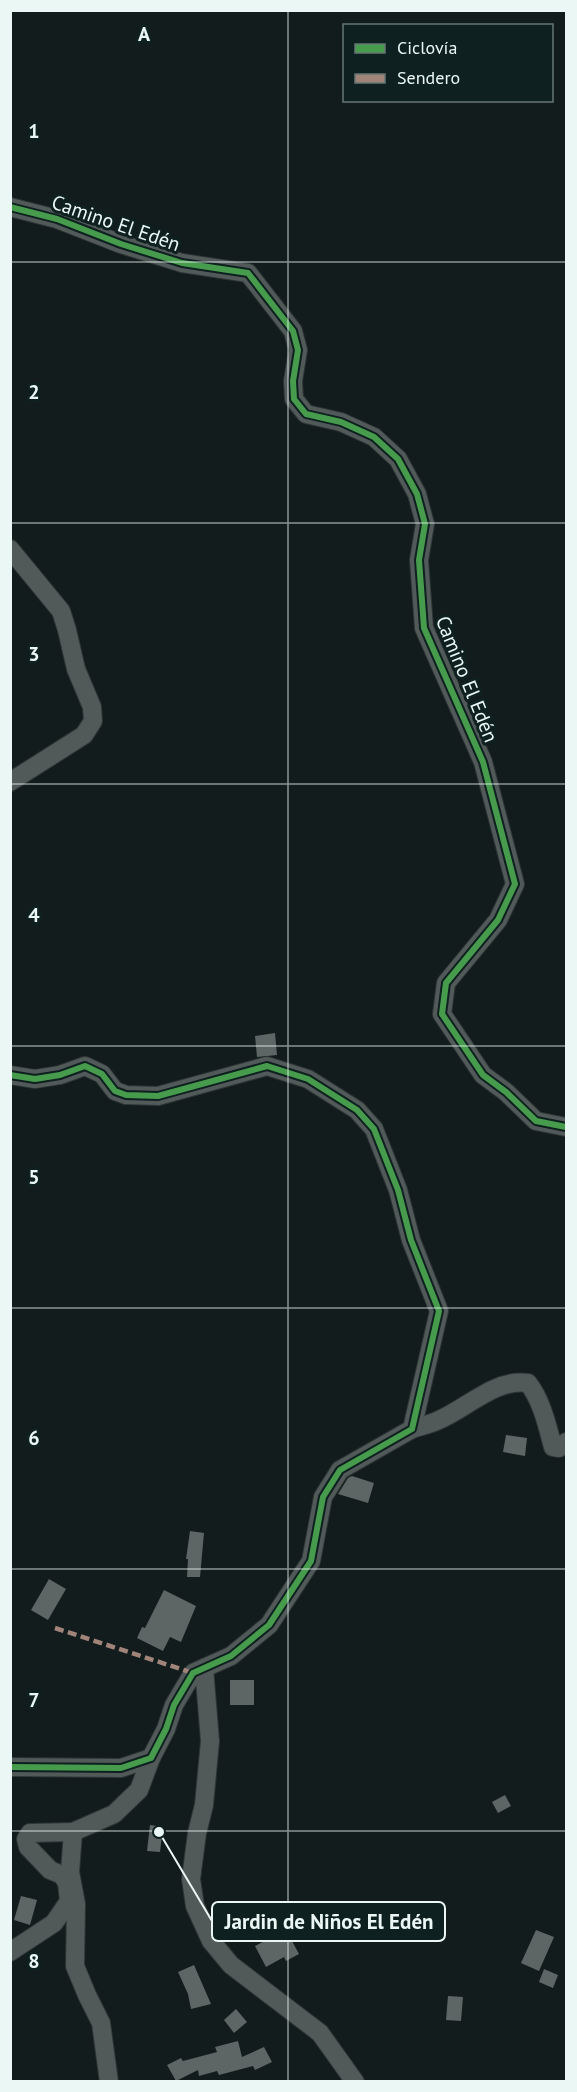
<svg xmlns="http://www.w3.org/2000/svg" width="577" height="2092" viewBox="0 0 577 2092" font-family="'PT Sans',sans-serif">
<style>
.building{fill:#5d6665}
.lines{fill:none;stroke-linecap:round;stroke-linejoin:round}
.minor-casing{stroke:#2e3535;stroke-width:20}
.minor{stroke:#525a59;stroke-width:18}
.quiet{stroke:#a18479;stroke-width:4.5;stroke-dasharray:9 4.5;stroke-linecap:butt}
.cycleway-casing{stroke:#0e201f;stroke-width:10}
.cycleway{stroke:#469c4c;stroke-width:6}
.grid{fill:none;stroke:#ebf7f5;stroke-width:1.5;stroke-opacity:0.55}
.labels{text-anchor:middle;stroke-width:6;stroke-linejoin:round;paint-order:stroke}
.street-label{font-size:20px;fill:#ebf7f5;stroke:#0e201f}
.grid-label{font-size:20px;text-anchor:middle;font-weight:bold;fill:#ebf7f5;stroke:#0e201f;stroke-width:6;stroke-linejoin:round;paint-order:stroke}
.leader{fill:none;stroke:#ebf7f5;stroke-width:2}
.callout-dot{fill:#ebf7f5;stroke:#0e201f;stroke-width:2}
.callout{fill:#0e201f;stroke:#ebf7f5;stroke-width:2}
.callout-label{font-size:21px;text-anchor:middle;font-weight:bold;fill:#ebf7f5}
</style>
<rect width="100%" height="100%" fill="#121c1c"/>
<!-- building -->
<g class="building">
<path d="M275,1033l2,22 -20,2 -2,-21z"/>
<path d="M506,1435l21,3 -2,18 -22,-4z"/>
<path d="M352,1476l22,7 -6,20 -30,-9 10,-16z"/>
<path d="M190,1531l14,2 -4,44h-13l1,-18h-2z"/>
<path d="M49,1579l17,10 -18,31 -17,-10z"/>
<path d="M164,1590l32,16 -15,36 -11,-5 -7,14 -26,-13 5,-11 3,1z"/>
<rect x="230" y="1680" width="24" height="25"/>
<path d="M505,1795l6,11 -13,7 -6,-11z"/>
<path d="M150,1825l13,2 -3,25 -13,-1z"/>
<path d="M21,1896l16,4 -7,25 -16,-5z"/>
<path d="M286,1930l13,24 -13,7 -2,-4 -18,10 -11,-21z"/>
<path d="M536,1930l18,7 -15,34 -18,-8z"/>
<path d="M194,1965l17,39 -20,5 -3,-15 -10,-22z"/>
<path d="M544,1969l14,6 -5,13 -14,-6z"/>
<path d="M448,1996l15,1 -2,24 -15,-1z"/>
<path d="M236,2009l11,13 -13,11 -10,-13z"/>
<path d="M238,2041l4,16 22,-10 8,15 -17,8 -2,-4 -34,9 -2,-4 -18,5 -1,-6 -22,11 -9,-16 14,-7 2,3 34,-9 -2,-5z"/>
</g>
<g class="lines">
<defs>
<g id="minor">
<path d="M10,207l47,12 64,25 61,19 66,10 45,58 5,19 -5,31 1,18 12,15 35,8 33,15 24,22 19,35 8,30 -6,36 5,68 59,134 32,122 -17,36 -52,63 -4,31 41,61 23,17 30,29 30,6"/>
<path d="M10,549l51,62 6,19 9,39 16,38 1,14 -9,14 -74,47"/>
<path d="M10,1075l25,4 25,-4 25,-9 17,8 13,17 11,4 32,1 109,-30 41,13 49,31 17,19 24,61 13,50 28,71 -27,118 -72,41 -17,27 -12,64 -42,64 -38,31 -38,17 -19,32 -8,24 -15,29 -30,10 -111,-1"/>
<path d="M412,1429c9,-3 19,-5 27,-9 28,-12 57,-42 89,-37 14,18 19,42 25,64l6,1 7,-6"/>
<path d="M204,1668l6,73 -6,64 -7,28 -6,46 4,27 16,35 20,24 89,68 35,49"/>
<path d="M10,1952l44,-29 15,-22 -2,-18 -5,-8 -12,-5 -22,-23 -2,-8 4,-6 43,-1"/>
<path d="M109,2082l-8,-59 -14,-28 -12,-29 1,-62 -6,-32 3,-40 41,-18 25,-24 12,-32"/>
</g>
</defs>
<!-- minor casing -->
<use href="#minor" class="minor-casing"/>
<!-- minor -->
<use href="#minor" class="minor"/>
<!-- quiet -->
<path class="quiet" d="M55,1628l138,45"/>
<defs>
<g id="cycleway">
<path d="M10,207l47,12 64,25 61,19 66,10 45,58 5,19 -5,31 1,18 12,15 35,8 33,15 24,22 19,35 8,30 -6,36 5,68 59,134 32,122 -17,36 -52,63 -4,31 41,61 23,17 30,29 30,6"/>
<path d="M10,1075l25,4 25,-4 25,-9 17,8 13,17 11,4 32,1 109,-30 41,13 49,31 17,19 24,61 13,50 28,71 -27,118 -72,41 -17,27 -12,64 -42,64 -38,31 -38,17 -19,32 -8,24 -15,29 -30,10 -111,-1"/>
</g>
</defs>
<!-- cycleway casing -->
<use href="#cycleway" class="cycleway-casing"/>
<!-- cycleway -->
<use href="#cycleway" class="cycleway"/>
</g>
<!-- grid -->
<path class="grid" d="M288,10v2072M10,262h556M10,523h556M10,784h556M10,1046h556M10,1308h556M10,1569h556M10,1831h556"/>
<g class="labels">
<!-- street labels -->
<g class="street-label">
<text transform="translate(116 223) rotate(19)" y="7">Camino El Edén</text>
<text transform="translate(467 679) rotate(68)" y="7">Camino El Edén</text>
</g>
</g>
<g class="grid-label">
<text x="144" y="41">A</text>
<text x="34" y="138">1</text>
<text x="34" y="399">2</text>
<text x="34" y="661">3</text>
<text x="34" y="922">4</text>
<text x="34" y="1184">5</text>
<text x="34" y="1445">6</text>
<text x="34" y="1707">7</text>
<text x="34" y="1968">8</text>
</g>
<!-- callouts -->
<path class="leader" d="M159 1832L212 1921"/>
<circle class="callout-dot" cx="159" cy="1832" r="6"/>
<rect class="callout" x="212" y="1902" width="233" height="39" rx="6"/>
<g class="callout-label">
<text x="329" y="1929">Jardin de Niños El Edén</text>
</g>
<!-- border -->
<rect width="577" height="2092" fill="none" stroke="#ebf7f5" stroke-width="24"/>
<!-- legend -->
<rect x="343" y="24" width="210" height="78" fill="#0e201f" stroke="#667675" stroke-width="1.5"/>
<rect x="355" y="44" width="30" height="9" fill="#469c4c" stroke="#667675" stroke-width="1.5"/>
<text x="397" y="54" font-size="18" fill="#ebf7f5">Ciclovía</text>
<rect x="355" y="74" width="30" height="9" fill="#a18479" stroke="#667675" stroke-width="1.5"/>
<text x="397" y="84" font-size="18" fill="#ebf7f5">Sendero</text>
</svg>
